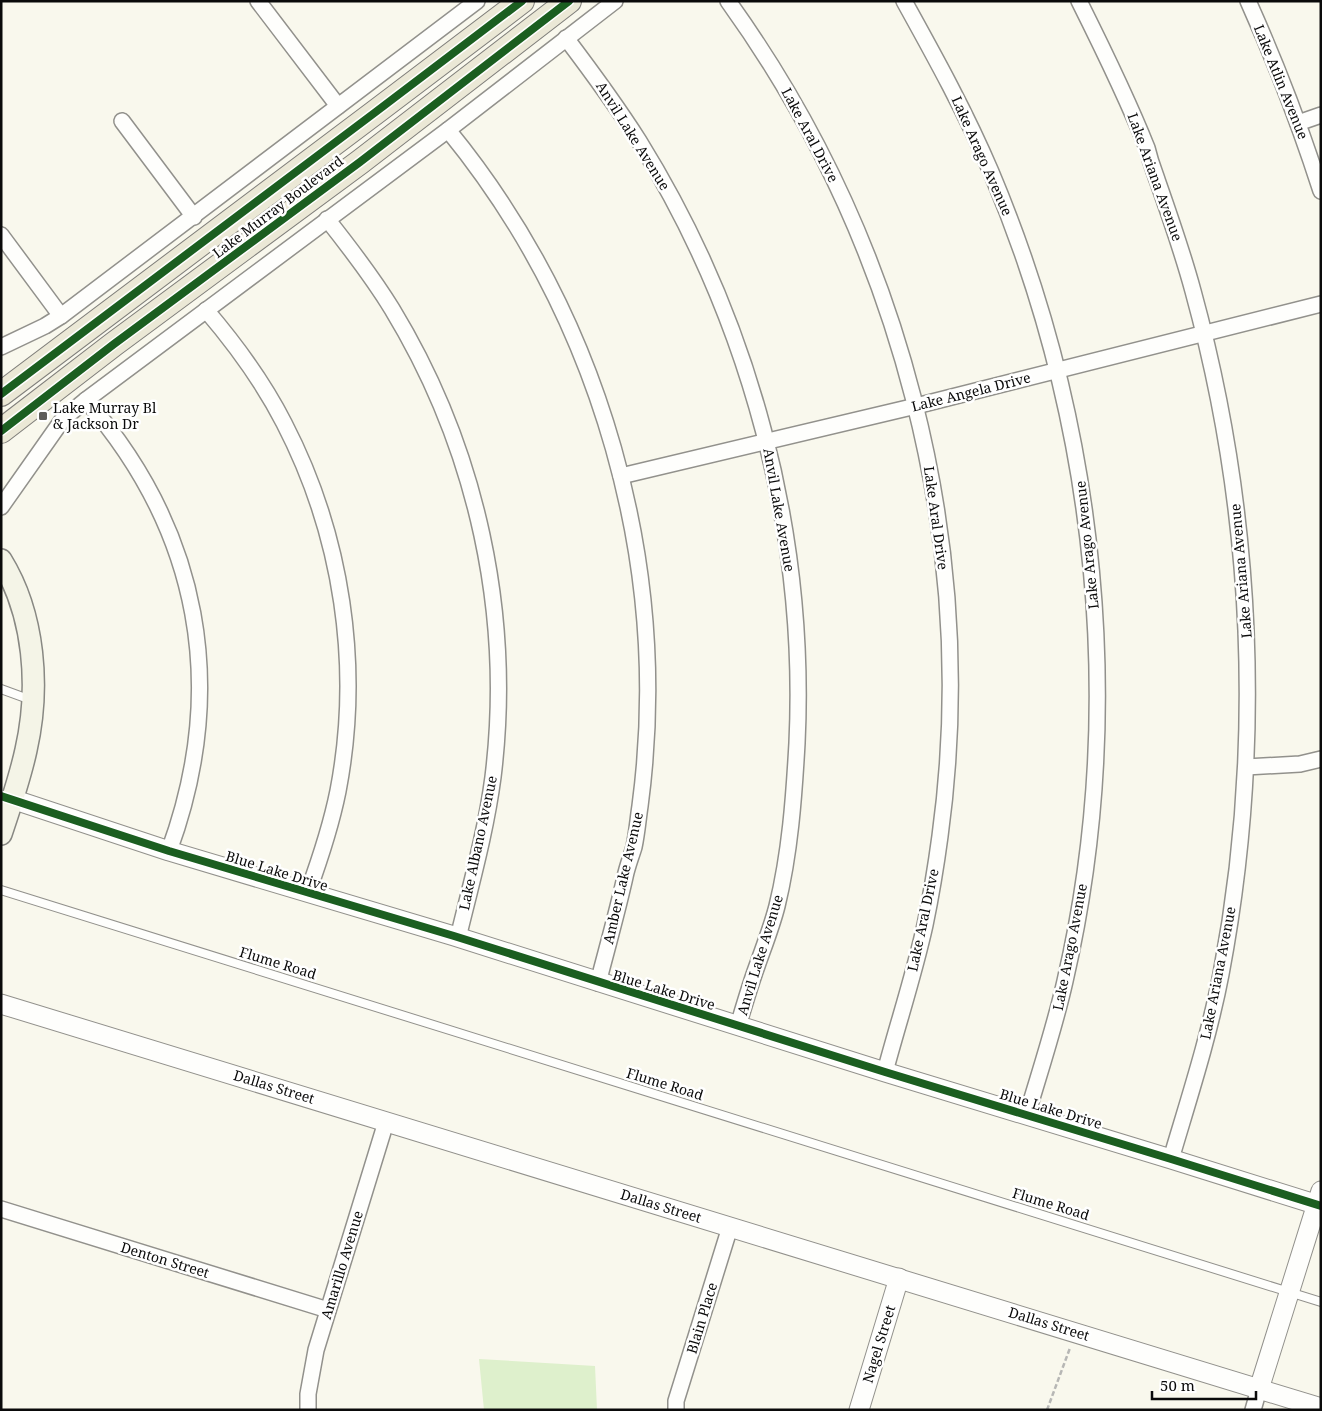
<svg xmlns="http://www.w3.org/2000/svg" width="1322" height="1411" viewBox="0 0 1322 1411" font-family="'Noto Serif',serif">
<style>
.green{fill:#def0cc}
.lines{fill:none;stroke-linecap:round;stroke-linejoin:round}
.service-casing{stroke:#92918c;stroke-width:10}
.minor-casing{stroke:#92918c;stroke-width:18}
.tertiary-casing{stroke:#92918c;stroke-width:21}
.secondary-casing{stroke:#888883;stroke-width:24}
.primary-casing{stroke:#7f7e7a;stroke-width:26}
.path{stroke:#b7b7b5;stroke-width:2.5;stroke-dasharray:5 2.5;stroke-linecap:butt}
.service{stroke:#fefefc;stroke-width:8}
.minor{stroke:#fefefc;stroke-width:15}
.tertiary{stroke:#fefefc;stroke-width:19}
.secondary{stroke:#f4f4e7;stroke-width:21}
.primary{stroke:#ebe8d6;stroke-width:24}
.cycleway-casing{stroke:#fff;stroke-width:11}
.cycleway{stroke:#1b5e20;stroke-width:8}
.poi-dot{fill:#5e5d59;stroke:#fff;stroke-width:2}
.labels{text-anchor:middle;stroke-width:5;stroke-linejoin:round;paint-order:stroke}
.street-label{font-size:14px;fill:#0a0a0a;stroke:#fff}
.poi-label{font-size:14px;fill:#0a0a0a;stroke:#fff;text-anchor:start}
</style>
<rect width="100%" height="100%" fill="#f9f8ed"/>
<!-- green -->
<path class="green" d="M479,1359l116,7 2,44h-113z"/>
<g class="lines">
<defs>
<g id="service">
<path d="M1,689l30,11"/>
<path d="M1,890l1320,412"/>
</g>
<g id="minor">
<path d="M258,1l80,105"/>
<path d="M728,1c172,239 252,543 212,835 -4,30 -9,60 -15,89 -11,50 -27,98 -40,147"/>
<path d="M904,1c31,56 62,112 87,171 107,254 136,540 74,809 -10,45 -25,90 -38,134"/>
<path d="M1079,1c24,48 48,97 68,147 2,8 4,15 7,23 14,40 28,79 39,120 61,222 71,456 28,683 -12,63 -32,124 -50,185"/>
<path d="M1248,1c28,62 52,125 73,190"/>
<path d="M566,38c25,33 50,67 73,103 111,179 168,392 158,602 -3,54 -7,110 -20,163 -5,20 -13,40 -20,60 -7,19 -13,40 -19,60"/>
<path d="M122,121l72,96"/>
<path d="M1298,123l23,-8"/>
<path d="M448,130c153,187 224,436 192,676 -2,13 -3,27 -6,41 -3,10 -7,20 -9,30 -8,36 -18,71 -27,106"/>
<path d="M327,219c23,29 46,59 65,90 85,140 121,306 101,468 -7,54 -22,107 -35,161"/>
<path d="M1,235l60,81"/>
<path d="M206,310c30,35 57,72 78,113 58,112 78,243 54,368 -7,35 -18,68 -30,101"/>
<path d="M1,347l44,-21 16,-10 416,-315"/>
<path d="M86,400c114,131 143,287 83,451"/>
<path d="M621,476l295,-70 405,-102"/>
<path d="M1,507l62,-88 23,-19 362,-270 167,-129"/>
<path d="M1246,767l54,-3 21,-5"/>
<path d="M1,1209l327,101"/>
<path d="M308,1410v-16l8,-44 70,-228"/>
<path d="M676,1410v-9l54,-174"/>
<path d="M1253,1410l6,-21"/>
</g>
<g id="tertiary">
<path d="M12,799l157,52 285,85 431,136 286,87 150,47"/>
<path d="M1,1004l1320,404"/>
<path d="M1259,1389l62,-198"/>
<path d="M859,1410l40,-132"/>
</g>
<path id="secondary" d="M1,560c34,55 39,128 25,190 -6,28 -16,57 -25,84"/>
<g id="primary">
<path d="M1,394c173,-131 348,-261 521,-393"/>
<path d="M1,431l113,-87 246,-182 209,-161"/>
</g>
</defs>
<!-- service casing -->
<use href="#service" class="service-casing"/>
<!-- minor casing -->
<use href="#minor" class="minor-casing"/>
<!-- tertiary casing -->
<use href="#tertiary" class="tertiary-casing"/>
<!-- secondary casing -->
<use href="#secondary" class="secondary-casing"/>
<!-- primary casing -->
<use href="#primary" class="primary-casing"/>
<!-- path -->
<path class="path" d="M1047,1410l23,-62"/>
<!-- service -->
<use href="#service" class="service"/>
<!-- minor -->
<use href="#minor" class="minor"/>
<!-- tertiary -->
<use href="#tertiary" class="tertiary"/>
<!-- secondary -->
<use href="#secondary" class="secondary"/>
<!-- primary -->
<use href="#primary" class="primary"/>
<defs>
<g id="cycleway">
<path d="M1,394c173,-131 348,-261 521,-393"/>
<path d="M1,431l113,-87 246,-182 209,-161"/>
<path d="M1,796l168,55 285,85 431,136 286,87 150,47"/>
</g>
</defs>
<!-- cycleway casing -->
<use href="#cycleway" class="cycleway-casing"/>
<!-- cycleway -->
<use href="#cycleway" class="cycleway"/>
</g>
<!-- markers -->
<rect class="poi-dot" x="38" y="411" width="10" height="10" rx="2.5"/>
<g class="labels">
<!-- street labels -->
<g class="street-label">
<text transform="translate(1281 82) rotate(68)" y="5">Lake Atlin Avenue</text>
<text transform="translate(810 135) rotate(62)" y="5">Lake Aral Drive</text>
<text transform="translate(633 136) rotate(58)" y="5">Anvil Lake Avenue</text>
<text transform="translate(982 156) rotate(66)" y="5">Lake Arago Avenue</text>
<text transform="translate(1155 177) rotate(70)" y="5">Lake Ariana Avenue</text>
<text transform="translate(278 207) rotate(-37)" y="5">Lake Murray Boulevard</text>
<text transform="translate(971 392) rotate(-14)" y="5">Lake Angela Drive</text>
<text transform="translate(779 510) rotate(80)" y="5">Anvil Lake Avenue</text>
<text transform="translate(936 518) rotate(82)" y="5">Lake Aral Drive</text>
<text transform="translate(1087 545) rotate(-96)" y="5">Lake Arago Avenue</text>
<text transform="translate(1241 571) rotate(-95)" y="5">Lake Ariana Avenue</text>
<text transform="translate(478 843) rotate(-78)" y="5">Lake Albano Avenue</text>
<text transform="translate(277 871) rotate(17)" y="5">Blue Lake Drive</text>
<text transform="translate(623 878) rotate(-77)" y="5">Amber Lake Avenue</text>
<text transform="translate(923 920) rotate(-78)" y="5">Lake Aral Drive</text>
<text transform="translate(1070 947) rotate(-79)" y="5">Lake Arago Avenue</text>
<text transform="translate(760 955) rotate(-73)" y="5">Anvil Lake Avenue</text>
<text transform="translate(278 963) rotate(17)" y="5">Flume Road</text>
<text transform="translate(1218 973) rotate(-79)" y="5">Lake Ariana Avenue</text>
<text transform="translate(664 990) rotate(17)" y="5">Blue Lake Drive</text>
<text transform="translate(665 1084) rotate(17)" y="5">Flume Road</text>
<text transform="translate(274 1087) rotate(17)" y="5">Dallas Street</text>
<text transform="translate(1051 1109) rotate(17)" y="5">Blue Lake Drive</text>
<text transform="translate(1051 1204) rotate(17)" y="5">Flume Road</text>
<text transform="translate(661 1206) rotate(17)" y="5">Dallas Street</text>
<text transform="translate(165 1260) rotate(17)" y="5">Denton Street</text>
<text transform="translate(342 1265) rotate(-73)" y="5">Amarillo Avenue</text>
<text transform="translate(702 1318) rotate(-73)" y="5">Blain Place</text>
<text transform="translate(1049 1324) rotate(17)" y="5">Dallas Street</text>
<text transform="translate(879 1344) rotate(-73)" y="5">Nagel Street</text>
</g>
<!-- poi labels -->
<g class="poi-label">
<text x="53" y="413">Lake Murray Bl<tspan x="53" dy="16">&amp; Jackson Dr</tspan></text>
</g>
</g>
<!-- border -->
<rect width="1322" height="1411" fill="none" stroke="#0a0a0a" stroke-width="5"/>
<!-- scale -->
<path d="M1152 1391v8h104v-8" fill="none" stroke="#0a0a0a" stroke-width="2.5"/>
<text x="1160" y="1391" font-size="15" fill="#0a0a0a" stroke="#ffffff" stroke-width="4" paint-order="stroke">50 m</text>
</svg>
